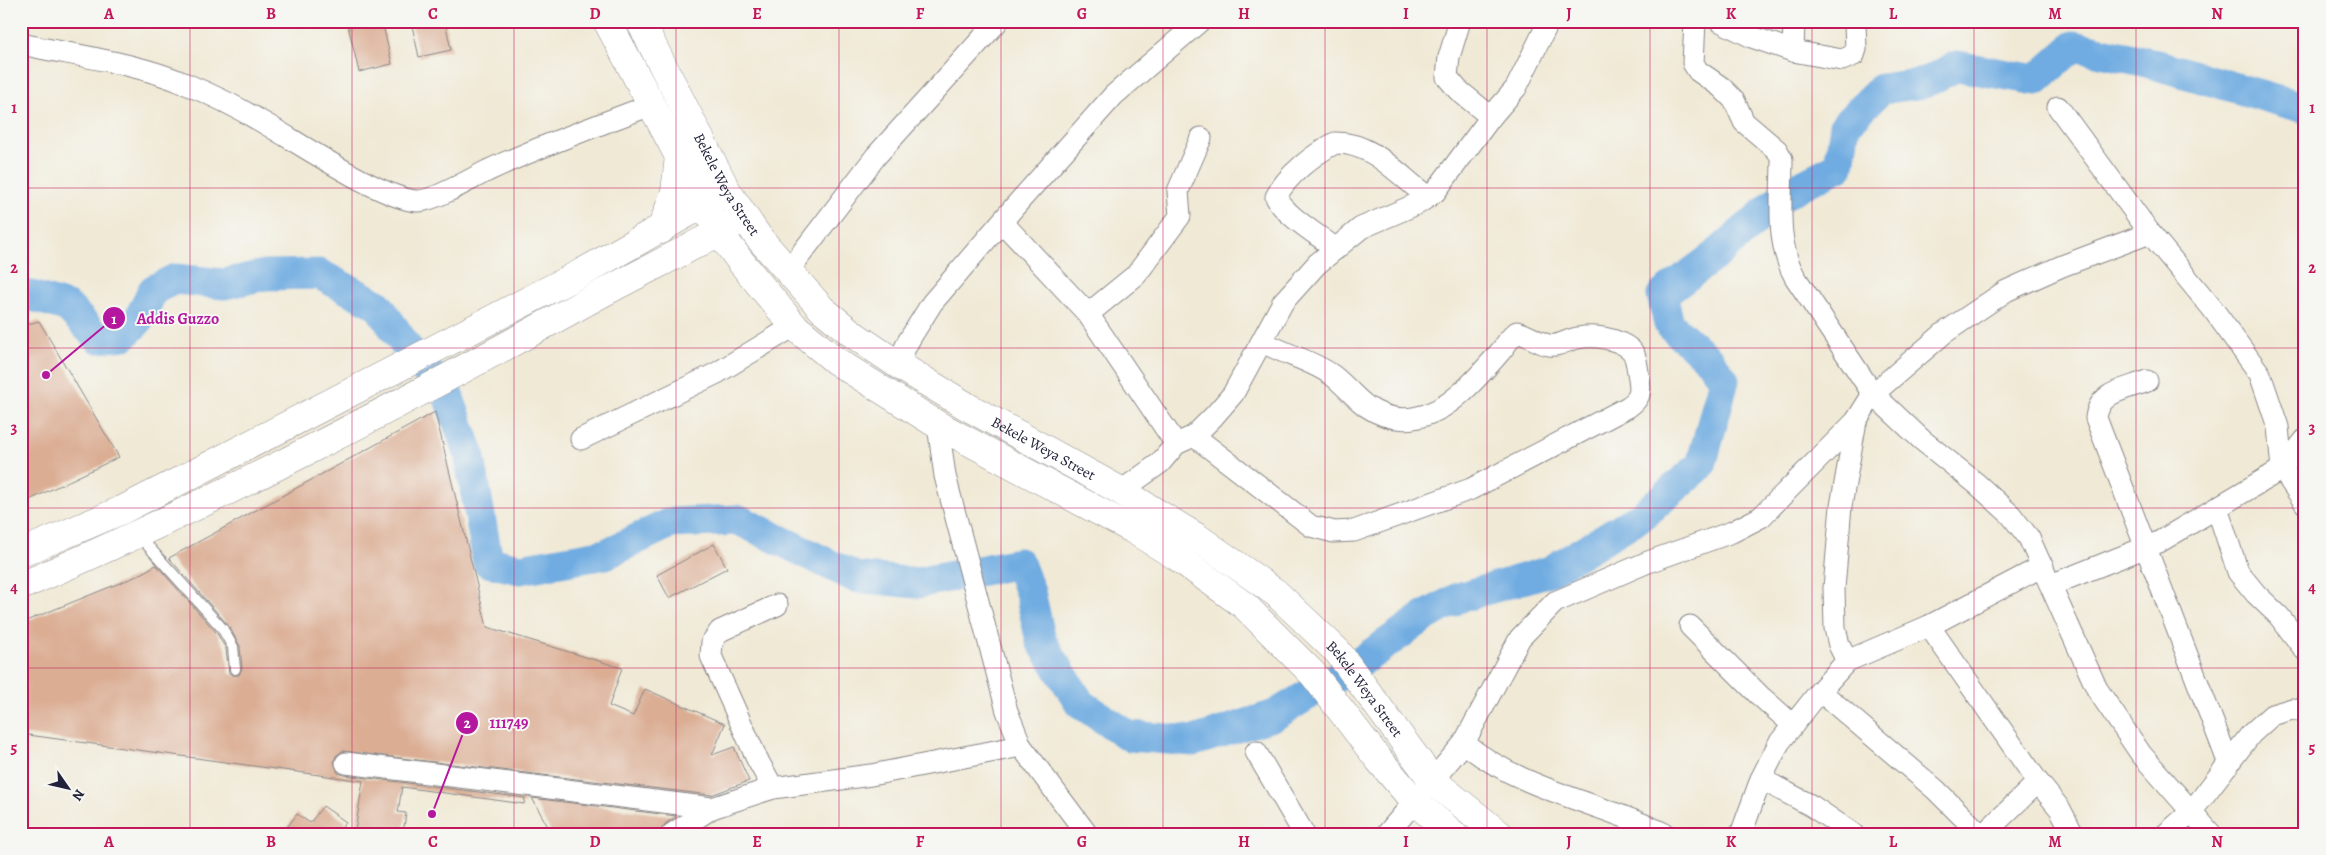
<svg xmlns="http://www.w3.org/2000/svg" width="2326" height="855" viewBox="0 0 2326 855" font-family="Alegreya,serif">
<style>
.lines{fill:none;stroke-linecap:round;stroke-linejoin:round}
.river{stroke:#70ace1;stroke-width:31}
.building{fill:#dbae94}
.lane-casing{stroke:#898688;stroke-width:12}
.street-casing{stroke:#898688;stroke-width:23}
.primary-casing{stroke:#898688;stroke-width:29}
.lane{stroke:#fff;stroke-width:10}
.street{stroke:#fff;stroke-width:21}
.primary{stroke:#fff;stroke-width:28}
.grid{fill:none;stroke:#c2185b;stroke-width:1;stroke-opacity:0.55}
.labels{text-anchor:middle;stroke-width:4;stroke-linejoin:round;paint-order:stroke}
.street-label{font-size:15px;fill:#22223b;stroke:#f6f6f2}
.leader{fill:none;stroke:#b5179e;stroke-width:2}
.callout-dot{fill:#b5179e;stroke:#f6f6f2;stroke-width:2}
.mark-label{font-size:15px;text-anchor:middle;font-weight:bold;fill:#fff}
.callout-label{font-size:16px;text-anchor:middle;font-weight:bold;fill:#b5179e;stroke:#f6f6f2;stroke-width:4;stroke-linejoin:round;paint-order:stroke}
.neatline{fill:none;stroke:#c2185b;stroke-width:2}
.grid-label{font-size:16px;text-anchor:middle;font-weight:bold;fill:#c2185b}
</style>
<rect width="100%" height="100%" fill="#f6f6f2"/>
<filter id="ink" filterUnits="userSpaceOnUse"><feTurbulence type="fractalNoise" baseFrequency=".02" numOctaves="2"/><feDisplacementMap in="SourceGraphic" scale="10" xChannelSelector="R" yChannelSelector="G"/><feConvolveMatrix kernelMatrix="1 2 1 2 8 2 1 2 1" color-interpolation-filters="sRGB"/></filter>
<filter id="wash" filterUnits="userSpaceOnUse"><feTurbulence type="fractalNoise" baseFrequency=".0096" numOctaves="4" result="noise"/><feDisplacementMap in="SourceGraphic" scale="20" xChannelSelector="R" yChannelSelector="G"/><feGaussianBlur stdDeviation="1.12" result="paint"/><feColorMatrix in="noise" values="0 0 0 0 0 0 0 0 0 0 0 0 0 0 0 0 0 1.4 0 .05"/><feComposite in="paint" operator="in"/></filter>
<g filter="url(#wash)">
<rect width="100%" height="100%" fill="#f0e9d5"/>
<g class="lines">
<!-- river -->
<path class="river" d="M21,296h11l36,11 30,31 26,-3 14,-14 15,-31 22,-11 49,5 41,-9 54,-1 59,31 34,50 35,38 22,60 19,109 32,7 86,-15 64,-31 69,-3 116,57 62,6 102,-20 11,29 11,49 39,62 49,33 65,5 81,-26 75,-46 74,-52 34,-19 92,-27 93,-56 58,-50 23,-85 -14,-19 -41,-37 -7,-29 55,-41 71,-62 51,-26 6,-41 36,-36 43,-6 33,-17 79,14 38,-34 73,16 158,46"/>
</g>
<g id="blocks">
<!-- building -->
<g class="building">
<path d="M347,21h35l10,43 -33,8z"/>
<path d="M411,21h34l6,29 -32,7z"/>
<path d="M39,321l80,136 -98,47v-178z"/>
<path d="M435,412l52,215 135,41 -13,38 24,10 12,-27 80,35 -13,31 22,-8 15,34 -38,14 -369,-44 -6,5 -2,6 4,11 6,2 181,23 -1,6 -122,-17 -4,25 8,1 -3,21h-37l-11,-2 8,-51 -342,-47v-111l116,-47 19,-11 60,67 10,17 3,24 4,2h6l3,-7 -2,-22 -12,-21 -59,-67z"/>
<path d="M714,544l13,24 -58,30 -12,-23z"/>
<path d="M532,798l144,18 -11,8 -5,10h-108z"/>
<path d="M323,806l23,16 -9,12h-55l15,-20 13,9z"/>
</g>
</g>
</g>
<g filter="url(#ink)">
<use href="#blocks" fill-opacity="0" stroke="#898688" stroke-width="1"/>
<g class="lines">
<defs>
<path id="lane" d="M139,536l83,92 11,19 2,22"/>
<g id="street">
<path d="M1460,21l-11,36 -2,20 11,13 33,27"/>
<path d="M1695,21l-2,42 5,8 23,16 13,13 10,22 33,28 5,9c0,39 -7,83 13,118l78,117 49,46 55,44 34,31 18,23 68,151 44,65 70,80"/>
<path d="M1720,21l32,16 41,14 1,-30"/>
<path d="M21,44c55,12 113,18 165,40 24,10 49,22 71,35 35,19 125,81 161,82 16,0 53,-22 69,-30 53,-25 109,-45 164,-66"/>
<path d="M1793,51l49,9 12,-5 2,-6 -1,-25 2,-3"/>
<path d="M2058,107l92,126 62,75 48,66 18,53 4,42 23,34"/>
<path d="M1003,223l85,91"/>
<path d="M1336,249c-16,-13 -52,-34 -60,-52 11,-22 37,-42 59,-54 38,-1 64,33 93,54"/>
<path d="M788,271l88,-115 122,-135"/>
<path d="M897,364l12,-24 23,-37 84,-98 98,-110 86,-74"/>
<path d="M2147,381c-22,9 -48,10 -51,37l133,346"/>
<path d="M938,425l7,51 62,235 14,35 66,88"/>
<path d="M1194,436l117,90 23,6 20,-1 117,-42 157,-82c13,-9 13,-15 11,-29 -2,-9 -2,-23 -9,-29 -13,-11 -36,-14 -52,-11 -10,1 -19,9 -29,7 -12,-2 -21,-11 -32,-13 -8,6 -11,13 -17,20 -13,15 -26,30 -40,42 -27,24 -61,35 -94,12 -12,-9 -22,-22 -34,-31 -21,-15 -46,-20 -69,-33"/>
<path d="M581,439l136,-66 77,-47"/>
<path d="M1176,444l-88,-130 48,-39 44,-59 -2,-25 23,-53"/>
<path d="M1121,491l39,-28 16,-19 18,-8 20,-20 19,-22 50,-92 34,-38 44,-36 58,-25 16,-11 56,-75 25,-29 33,-67"/>
<path d="M2217,508l21,64 18,22 23,22 26,34"/>
<path d="M2051,585l108,-43 123,-73 23,-29"/>
<path d="M1690,626l69,69 34,30"/>
<path d="M1929,626l109,156 22,27 13,25"/>
<path d="M1847,661l-8,-16 -4,-17 -1,-40 7,-82 15,-85"/>
<path d="M1820,691l116,99 44,44"/>
<path d="M1464,743c57,47 135,59 201,91"/>
<path d="M1256,752l48,82"/>
<path d="M346,763l366,45"/>
<path d="M1761,779l51,27 41,28"/>
<path d="M773,788l-16,-29 -46,-103 1,-14 8,-11 57,-26"/>
<path d="M672,834l40,-26 61,-20 98,-13 150,-29"/>
<path d="M1387,834l77,-91 56,-105 35,-36 93,-40 84,-30 29,-15 95,-96 17,-27 71,-61 62,-42 56,-25 88,-33"/>
<path d="M1741,834l20,-55 18,-36 41,-52 27,-30 82,-35 114,-60"/>
<path d="M1984,834l54,-52"/>
<path d="M2166,834l26,-23 59,-77 21,-19 20,-6 13,2"/>
</g>
<g id="primary">
<path d="M607,21l112,211 22,30 53,64 42,35 102,64 194,104 44,27 69,50 68,68 66,86 35,41 39,33"/>
<path id="s1" d="M640,21l87,170 32,47 63,71 32,26 43,29 71,43 153,84 77,47 78,55 62,59 95,129 66,53"/>
<path d="M661,230l14,-38 4,-36"/>
<path d="M21,553l101,-43 75,-38 386,-200 135,-76"/>
<path d="M21,586c194,-83 380,-182 565,-284 49,-27 100,-51 149,-79"/>
</g>
</defs>
<!-- lane casing -->
<use href="#lane" class="lane-casing"/>
<!-- street casing -->
<use href="#street" class="street-casing"/>
<!-- primary casing -->
<use href="#primary" class="primary-casing"/>
<!-- lane -->
<use href="#lane" class="lane"/>
<!-- street -->
<use href="#street" class="street"/>
<!-- primary -->
<use href="#primary" class="primary"/>
</g>
</g>
<!-- grid -->
<path class="grid" d="M190,21v813M352,21v813M514,21v813M676,21v813M839,21v813M1001,21v813M1163,21v813M1325,21v813M1487,21v813M1650,21v813M1812,21v813M1974,21v813M2136,21v813M21,188h2284M21,348h2284M21,508h2284M21,668h2284"/>
<g class="labels">
<!-- street labels -->
<g class="street-label">
<text dy="5" stroke="none"><textPath href="#s1" startOffset="185">Bekele Weya Street</textPath></text>
<text dy="5" stroke="none"><textPath href="#s1" startOffset="605">Bekele Weya Street</textPath></text>
<text dy="5" stroke="none"><textPath href="#s1" startOffset="1010">Bekele Weya Street</textPath></text>
</g>
</g>
<!-- callouts -->
<path class="leader" d="M46 375L114 318M432 814L467 723"/>
<g class="callout-dot">
<circle cx="46" cy="375" r="5"/>
<circle cx="432" cy="814" r="5"/>
<circle cx="114" cy="318" r="12"/>
<circle cx="467" cy="723" r="12"/>
</g>
<g class="mark-label">
<text x="114" y="324">1</text>
<text x="467" y="728">2</text>
</g>
<g class="callout-label">
<text x="178" y="324">Addis Guzzo</text>
<text x="509" y="728">111749</text>
</g>
<!-- margin -->
<rect width="2326" height="855" fill="none" stroke="#f6f6f2" stroke-width="55"/>
<!-- north arrow -->
<g transform="translate(68 788) rotate(124)" stroke="#f6f6f2" stroke-width="4" paint-order="stroke">
<path d="M0-4L9 19L0 12L-9 19Z" fill="#22223b"/>
<text y="-8" font-size="14" font-weight="bold" text-anchor="middle" fill="#22223b">N</text>
</g>
<rect x="28" y="28" width="2270" height="800" class="neatline"/>
<g class="grid-label">
<text x="109" y="19">A</text>
<text x="271" y="19">B</text>
<text x="433" y="19">C</text>
<text x="595" y="19">D</text>
<text x="757" y="19">E</text>
<text x="920" y="19">F</text>
<text x="1082" y="19">G</text>
<text x="1244" y="19">H</text>
<text x="1406" y="19">I</text>
<text x="1569" y="19">J</text>
<text x="1731" y="19">K</text>
<text x="1893" y="19">L</text>
<text x="2055" y="19">M</text>
<text x="2217" y="19">N</text>
<text x="14" y="113">1</text>
<text x="2312" y="113">1</text>
<text x="14" y="273">2</text>
<text x="2312" y="273">2</text>
<text x="14" y="433">3</text>
<text x="2312" y="433">3</text>
<text x="14" y="593">4</text>
<text x="2312" y="593">4</text>
<text x="14" y="753">5</text>
<text x="2312" y="753">5</text>
<text x="109" y="847">A</text>
<text x="271" y="847">B</text>
<text x="433" y="847">C</text>
<text x="595" y="847">D</text>
<text x="757" y="847">E</text>
<text x="920" y="847">F</text>
<text x="1082" y="847">G</text>
<text x="1244" y="847">H</text>
<text x="1406" y="847">I</text>
<text x="1569" y="847">J</text>
<text x="1731" y="847">K</text>
<text x="1893" y="847">L</text>
<text x="2055" y="847">M</text>
<text x="2217" y="847">N</text>
</g>
</svg>
